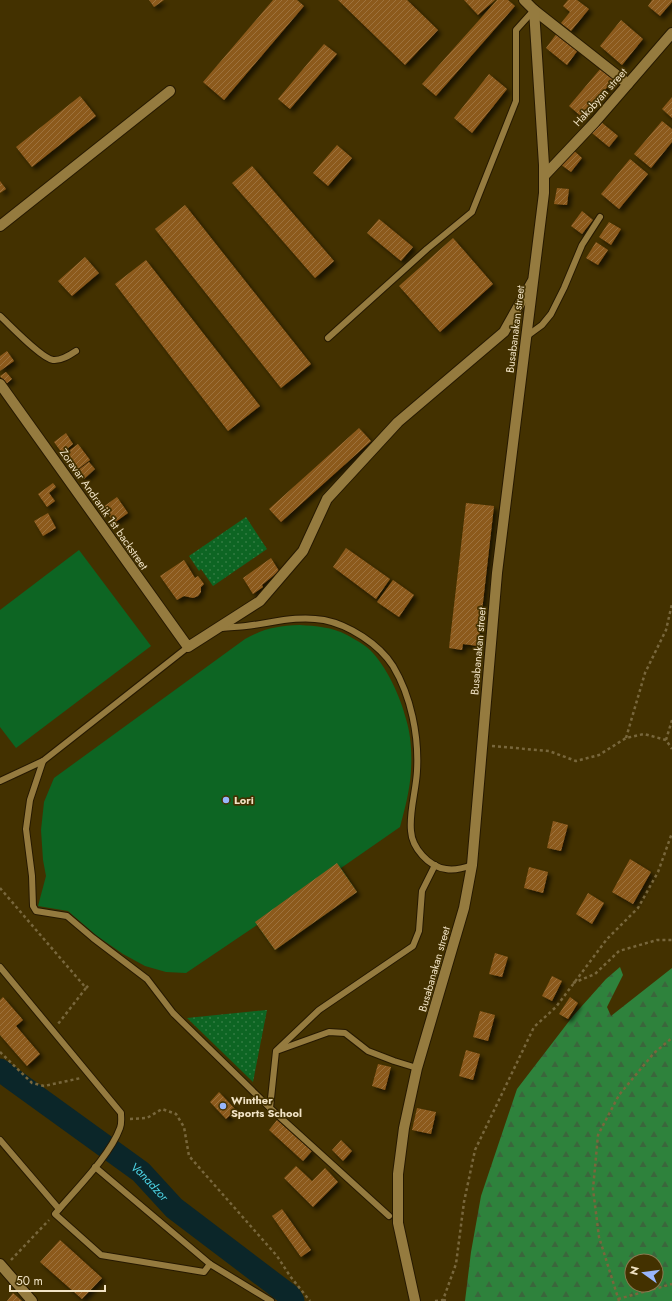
<svg xmlns="http://www.w3.org/2000/svg" width="672" height="1301" viewBox="0 0 672 1301" font-family="Jost,sans-serif">
<style>
.grass{fill:url(#grass-dots)}
.forest{fill:url(#forest-firs);fill-rule:evenodd}
.park{fill:#0d6523}
.lines{fill:none;stroke-linecap:round;stroke-linejoin:round}
.river{stroke:#0b2629;stroke-width:23}
.building{fill:url(#building-hatch);filter:url(#shadow)}
.service-casing{stroke:#261900;stroke-width:8}
.minor-casing{stroke:#261900;stroke-width:12}
.path{stroke:#78673c;stroke-width:2.5;stroke-dasharray:3 3;stroke-linecap:butt}
.service{stroke:#957b3f;stroke-width:6}
.minor{stroke:#957b3f;stroke-width:10}
.poi-dot{fill:#98b6fd;stroke:#433100;stroke-width:1.5}
.labels{text-anchor:middle;stroke-width:3.5;stroke-linejoin:round;paint-order:stroke}
.street-label{font-size:11px;fill:#f1e3c5;stroke:#433100}
.poi-label{font-size:11px;font-weight:bold;fill:#f1e3c5;stroke:#433100;text-anchor:start}
.water-label{font-size:12px;font-style:italic;fill:#4dd4e5;stroke:#433100}
</style>
<defs>
<pattern id="grass-dots" width="8" height="8" patternUnits="userSpaceOnUse"><rect width="8" height="8" fill="#0d6523"/><path d="M2 2h.1M6 6h.1" fill="none" stroke="#317b41" stroke-width="1.8" stroke-linecap="round"/></pattern>
<pattern id="forest-firs" width="22" height="20" patternUnits="userSpaceOnUse"><rect width="22" height="20" fill="#2e823c"/><path d="M5 1l3.5 6h-7zM16 11l3.5 6h-7z" fill="#3a663c"/></pattern>
<pattern id="building-hatch" width="6" height="6" patternUnits="userSpaceOnUse"><rect width="6" height="6" fill="#8c5a1d"/><path d="M-1 1l2-2M0 6l6-6M5 7l2-2" fill="none" stroke="#9d723c"/></pattern>
<filter id="shadow"><feDropShadow dx="3.5" dy="3.5" stdDeviation="2" flood-color="#0009"/></filter>
</defs>
<rect width="100%" height="100%" fill="#433100"/>
<!-- grass -->
<g class="grass">
<path d="M246,517l21,32 -54,37 -12,-17 -2,2 -10,-15z"/>
<path d="M267,1010l-14,72 -66,-64z"/>
</g>
<!-- forest -->
<path class="forest" d="M620,967l3,8 -16,32 4,9 61,-48v333h-207l6,-49 10,-56 36,-107 56,-73 33,-37zM632,1261h24v24h-24z"/>
<!-- park -->
<g class="park">
<path d="M79,550l72,96 -135,102 -16,-21v-117z"/>
<path d="M300,625c16,1 32,2 47,10 7,4 17,9 23,15 16,15 31,48 36,69 5,16 6,35 5,51 -1,20 -6,38 -11,57l-59,41 16,24 -82,58 -18,-25 -71,48 -20,-1 -21,-6 -22,-12 -26,-18 -29,-25 -30,-5 8,-30 -3,-16 -2,-30 3,-28 10,-24 191,-139c20,-11 32,-13 55,-14z"/>
</g>
<g class="lines">
<!-- river -->
<path class="river" id="s1" d="M0,1070l141,102 33,36 116,88 3,5"/>
</g>
<!-- building -->
<g class="building">
<path d="M149,0h15l-10,7z"/>
<path d="M273,0h24l7,6 -80,94 -21,-18z"/>
<path d="M338,0h69l31,30 -33,35z"/>
<path d="M464,0h31l-17,15z"/>
<path d="M497,0h11l7,6 -79,90 -14,-12z"/>
<path d="M568,0h9l12,9 -18,22 -10,-8 9,-11 -7,-6z"/>
<path d="M652,0h20v2l-12,14 -12,-10z"/>
<path d="M621,20l22,19 -21,26 -22,-19z"/>
<path d="M557,33l21,17 -11,15 -21,-17z"/>
<path d="M324,44l13,10 -47,55 -12,-10z"/>
<path d="M601,68l13,11 -32,38 -13,-11z"/>
<path d="M489,74l18,15 -35,44 -18,-15z"/>
<path d="M80,96l16,20 -64,51 -16,-20z"/>
<path d="M672,97v21l-10,-9z"/>
<path d="M662,121l10,8v13l-21,26 -17,-14z"/>
<path d="M601,122l17,14 -9,11 -17,-14z"/>
<path d="M337,145l15,13 -24,28 -15,-13z"/>
<path d="M572,149l10,9 -11,14 -11,-8z"/>
<path d="M630,159l18,15 -29,35 -18,-15z"/>
<path d="M252,166l82,95 -19,17 -83,-95z"/>
<path d="M0,181l6,8 -6,4z"/>
<path d="M557,188l12,1 -2,16 -13,-1z"/>
<path d="M185,205l126,159 -30,24 -126,-159z"/>
<path d="M582,211l11,9 -11,14 -11,-8z"/>
<path d="M379,219l34,28 -12,14 -34,-28z"/>
<path d="M609,222l12,7 -10,16 -12,-8z"/>
<path d="M453,238l40,46 -53,48 -41,-46z"/>
<path d="M596,242l12,8 -10,15 -12,-7z"/>
<path d="M85,257l14,16 -27,23 -14,-15z"/>
<path d="M146,260l114,146 -32,25 -113,-147z"/>
<path d="M7,351l7,10 -14,10v-15z"/>
<path d="M6,372l6,7 -6,5 -6,-8z"/>
<path d="M359,428l12,13 -90,81 -12,-13z"/>
<path d="M66,433l7,11 -11,9 -8,-11z"/>
<path d="M78,444l12,16 -16,12 -12,-16z"/>
<path d="M89,462l6,7 -11,10 -7,-8z"/>
<path d="M53,483l3,4 -7,6 6,8 -8,6 -9,-13z"/>
<path d="M117,497l11,16 -14,10 -11,-16z"/>
<path d="M466,503l28,3 -16,140 -15,-2 -1,6 -13,-2z"/>
<path d="M48,513l8,15 -13,8 -9,-15z"/>
<path d="M346,548l44,31 -14,20 -43,-32z"/>
<path d="M271,558l8,13 -17,14 1,2 -10,7 -10,-16z"/>
<path d="M184,560l11,18 3,-2 6,8 -3,3v5l-3,4 -5,2 -9,-2 -7,4 -17,-24z"/>
<path d="M393,580l21,15 -15,22 -22,-15z"/>
<path d="M553,821l15,4 -7,26 -14,-3z"/>
<path d="M630,859l21,13 -18,32 -21,-12z"/>
<path d="M337,863l20,29 -82,58 -20,-28z"/>
<path d="M529,867l19,5 -5,21 -19,-5z"/>
<path d="M588,893l16,10 -12,21 -16,-10z"/>
<path d="M495,953l13,4 -6,20 -13,-3z"/>
<path d="M552,976l10,5 -10,20 -10,-5z"/>
<path d="M3,997l20,23 -7,6 24,28 -13,12 -27,-31v-35z"/>
<path d="M570,997l8,6 -10,16 -9,-5z"/>
<path d="M480,1011l15,4 -7,26 -15,-4z"/>
<path d="M466,1050l14,4 -7,26 -14,-4z"/>
<path d="M378,1064l13,3 -6,23 -13,-4z"/>
<path d="M219,1092l17,18 -10,9 -16,-17z"/>
<path d="M417,1108l19,4 -5,22 -19,-4z"/>
<path d="M277,1120l35,31 -9,10 -34,-31z"/>
<path d="M341,1140l11,11 -9,10 -11,-11z"/>
<path d="M296,1166l16,15 13,-13 13,14 -25,25 -29,-29z"/>
<path d="M282,1209l29,41 -10,7 -29,-41z"/>
<path d="M60,1240l42,38 -20,21 -42,-37z"/>
<path d="M13,1293l9,8h-15z"/>
</g>
<g class="lines">
<defs>
<g id="service">
<path d="M0,316c10,9 41,42 53,44 8,1 17,-5 23,-9"/>
<path d="M527,336l15,-11 9,-11 13,-26 18,-43 18,-28"/>
<path d="M328,338l99,-89 45,-37 44,-111v-71l18,-20"/>
<path d="M222,628c8,-1 16,-1 24,-2 26,-3 51,-11 78,-6 25,5 55,24 69,46 18,30 26,70 24,105 -1,20 -8,41 -6,60 1,17 18,36 35,38 9,2 18,-1 26,-4"/>
<path d="M188,647l-145,114 -13,39 -4,29 6,47 1,30 3,5 31,5 26,22 54,41 26,34 97,95"/>
<path d="M0,781l43,-20"/>
<path d="M0,967l121,146c0,5 1,10 -1,15 -10,28 -46,63 -65,86l46,41 103,17 6,-8 -115,-97"/>
<path d="M279,1050l50,-18 16,1 23,18 26,10 23,7"/>
<path d="M0,1140l59,69"/>
<path d="M389,1216l-119,-108 6,-57 43,-41 94,-64 6,-15 3,-40 13,-26"/>
<path d="M210,1264l61,37"/>
</g>
<g id="minor">
<path d="M534,10l94,74"/>
<path d="M544,176l51,-54 77,-89"/>
<path d="M0,226l170,-135"/>
<path d="M0,384l188,263 72,-46 43,-50 24,-52 71,-77 106,-90 28,-50"/>
<path d="M0,1264l32,37"/>
<path d="M415,1301l-17,-78v-49l6,-46 13,-60 47,-160 8,-43 25,-292 47,-380v-28l-10,-155 -10,-10"/>
</g>
</defs>
<!-- service casing -->
<use href="#service" class="service-casing"/>
<!-- minor casing -->
<use href="#minor" class="minor-casing"/>
<!-- path -->
<g class="path">
<path d="M626,738l19,-65 21,-43 6,-26"/>
<path d="M666,740l6,-20"/>
<path d="M492,746l57,5 27,10 23,-6 27,-17 18,-4 22,6 6,9"/>
<path d="M0,888l86,100 -28,36"/>
<path d="M573,983l22,-9 24,-23 38,-11h15"/>
<path d="M86,988l3,-3"/>
<path d="M0,1052l32,31 12,3 37,-8"/>
<path d="M130,1119l17,-1 15,-9 14,5 8,13 5,29 88,100 13,20 20,25"/>
<path d="M11,1260l38,-40"/>
<path d="M618,1299l54,-15"/>
<path d="M443,1300l5,1"/>
<path d="M435,1301l8,-1 13,-36 8,-62 11,-52 59,-123 22,-20 51,-68 31,-31 20,-36 14,-39"/>
<path d="M619,1301l-20,-64 -6,-48 5,-54 21,-40 35,-42 18,-15"/>
</g>
<!-- service -->
<use href="#service" class="service"/>
<!-- minor -->
<use href="#minor" class="minor"/>
</g>
<!-- markers -->
<g class="poi-dot">
<circle cx="226" cy="800" r="4"/>
<circle cx="223" cy="1106" r="4"/>
</g>
<g class="labels">
<!-- street labels -->
<g class="street-label">
<text transform="translate(600 97) rotate(-48)" y="4">Hakobyan street</text>
<text transform="translate(515 329) rotate(-83)" y="4">Busabanakan street</text>
<text transform="translate(104 509) rotate(55)" y="4">Zoravar Andranik 1st backstreet</text>
<text transform="translate(478 651) rotate(-85)" y="4">Busabanakan street</text>
<text transform="translate(434 969) rotate(-74)" y="4">Busabanakan street</text>
</g>
<!-- poi labels -->
<g class="poi-label">
<text x="234" y="804">Lori</text>
<text x="231" y="1104">Winther<tspan x="231" dy="13">Sports School</tspan></text>
</g>
<!-- water labels -->
<g class="water-label">
<text dy="4" stroke="none"><textPath href="#s1" startOffset="187">Vanadzor</textPath></text>
</g>
</g>
<!-- north arrow -->
<g transform="translate(644 1273) rotate(284)"><circle r="19" fill="#433100" stroke="#89784f"/>
<path d="M0-3L7 15L0 10L-7 15Z" fill="#98b6fd"/>
<text y="-6" font-size="11" font-weight="bold" text-anchor="middle" fill="#f1e3c5">N</text>
</g>
<!-- scale -->
<path d="M10 1285v6h95v-6" fill="none" stroke="#f1e3c5" stroke-width="2"/>
<text x="16" y="1285" font-size="12" fill="#f1e3c5" stroke="#433100" stroke-width="3" paint-order="stroke">50 m</text>
</svg>
